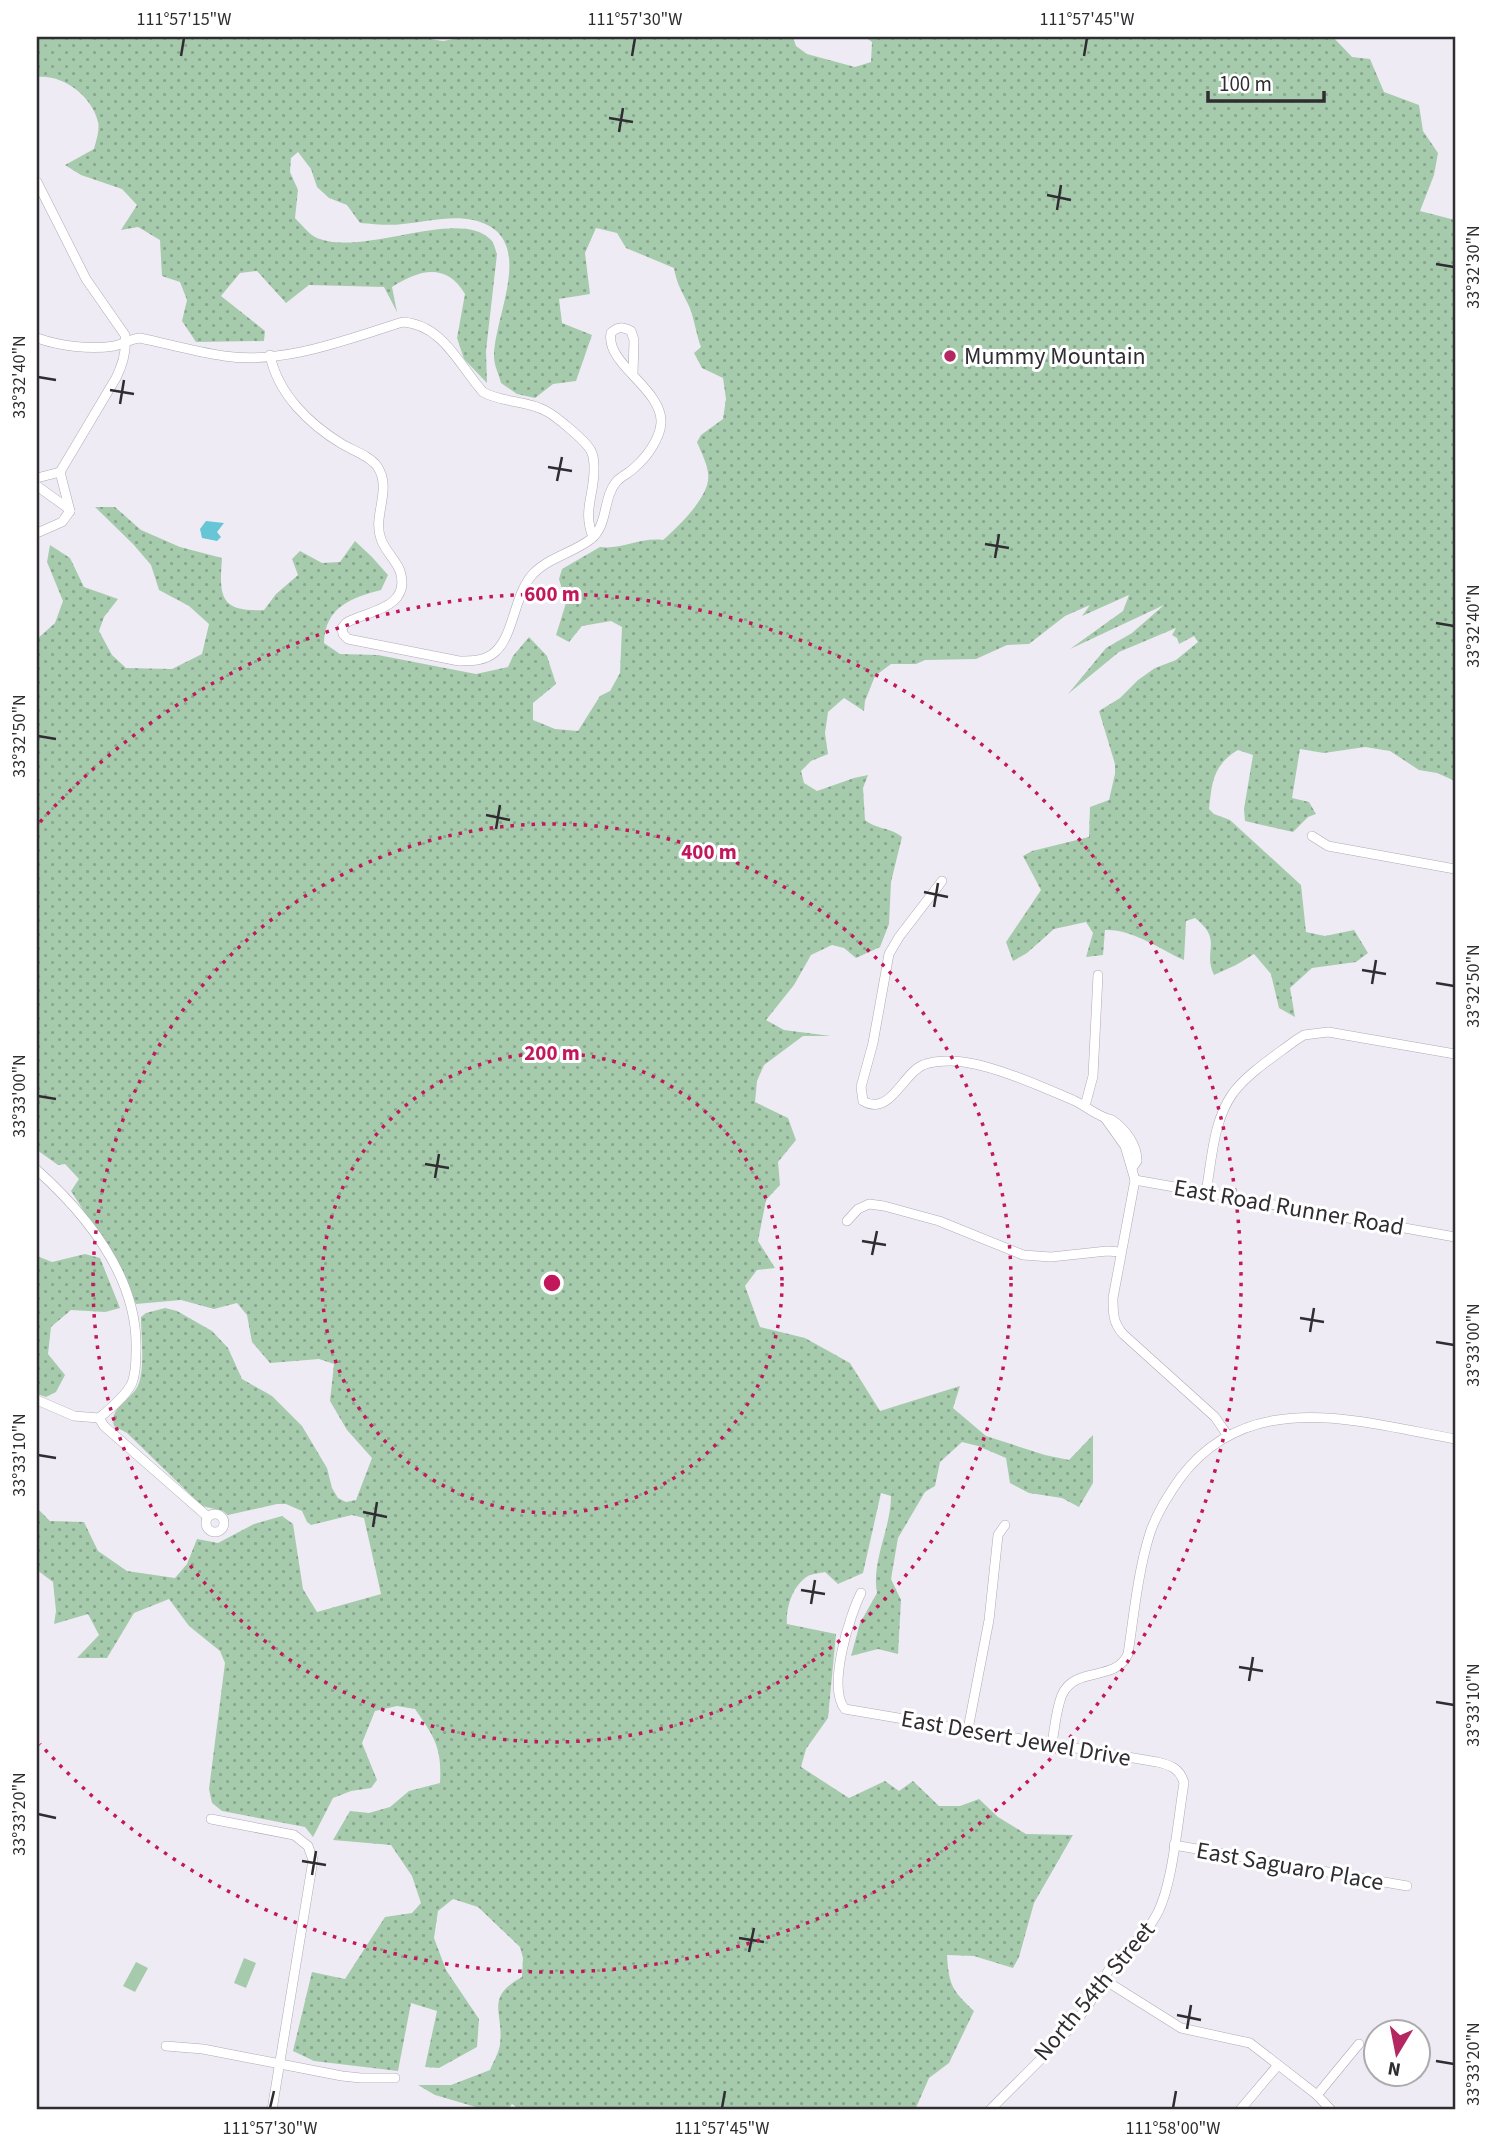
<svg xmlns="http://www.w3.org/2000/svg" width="1492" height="2147" viewBox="0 0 1492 2147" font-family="'Source Sans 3',sans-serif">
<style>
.grass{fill:url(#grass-dots)}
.park{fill:#a6cbac}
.water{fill:#66c6d6}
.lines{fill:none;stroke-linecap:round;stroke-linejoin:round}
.street-casing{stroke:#aeaab4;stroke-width:10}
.street{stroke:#fff;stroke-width:9}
.ticks{fill:none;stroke:#2f2d31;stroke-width:2.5}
.ring{fill:none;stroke:#c2185b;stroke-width:3.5;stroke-dasharray:3.5 7}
.poi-dot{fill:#b42861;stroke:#fff;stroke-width:2.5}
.labels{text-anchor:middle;stroke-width:6;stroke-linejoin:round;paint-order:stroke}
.poi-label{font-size:24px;fill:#2f2d31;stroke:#fff;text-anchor:start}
.street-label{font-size:24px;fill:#2f2d31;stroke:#fff}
.centre{fill:#c2185b;stroke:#fff;stroke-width:3.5}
.ring-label{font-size:21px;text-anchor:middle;font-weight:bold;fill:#c2185b;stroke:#fff;stroke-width:6;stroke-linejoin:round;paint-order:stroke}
.neatline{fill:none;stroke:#2f2d31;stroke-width:2.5}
.ticks-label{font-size:18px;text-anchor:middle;fill:#2f2d31}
</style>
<defs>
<pattern id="grass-dots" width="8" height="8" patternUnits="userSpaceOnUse" patternTransform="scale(1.75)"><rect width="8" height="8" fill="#a6cbac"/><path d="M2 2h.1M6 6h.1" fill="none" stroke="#88a58d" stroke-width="1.8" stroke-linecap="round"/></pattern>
</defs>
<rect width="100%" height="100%" fill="#efebf5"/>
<!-- grass -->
<g class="grass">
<path d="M37,37h380l26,4 21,-4h329l3,9 11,8 48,13 16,-5 1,-20 -7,-5h468l19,20 18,2 14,33 35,13 4,26 15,22 -4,22 -14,36 35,9v561l-18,-8 -18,-3 -29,-19 -25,-4 -41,6 -24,-4 -8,49 17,4 7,12 -8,3 -15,15 -48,-11 -1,-12 9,-54 -15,-5c-25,15 -26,32 -29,59l5,5 16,6 71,65 5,47 19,4 29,-6 14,23 -12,9 -44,6 -22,20 5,29 -16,-9 -8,-34 -17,-20 -18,11 -22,10c-12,-25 10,-34 -19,-57l-9,3 -2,39c-25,-11 -51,-31 -79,-30l-2,25 -17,2 7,-24 -7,-11 -32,7 -27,24 -14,8 -7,-19 35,-52 -18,-34 9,-5 57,-14 1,-30 19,-7 6,-26v-10l-16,-53 21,-13 18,-18 17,-12 21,-8 22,-18 -4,-6 -15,8 -2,-6 -5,-3 4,-7 -57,24 -51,42 38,-46 26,-15 32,-28 -94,44 53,-38 6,-16 -47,21 8,-11 -25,11 -36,28 -22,1 -31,14 -51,1 -9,4h-25l-16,12 -10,25 -1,10 -20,-13 -16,14 -3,21 3,21 -17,7 -10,10 3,12 13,8 37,-13 14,-3 -5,13 2,32c15,11 23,6 37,17l-11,45 -2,42 -9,23 -24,11 -12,-10 -12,-3 -21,10 -17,30 -28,35 18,10 47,6h-28l-39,29 -7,16 -2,21 33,16 8,22 -18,22 2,23 -14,15 -8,41 17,27 -18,2 -12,16 15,41 45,11 45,25 30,48 80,-25 -7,22 33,28 59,19 24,5 24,-25v48l-14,24 -17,-9 -33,-5 -19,-10 -4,-25 -28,-12 -16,-4 -22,20 -5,24 -10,6 -27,46 -7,41 10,21 -3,54 -20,-5 -27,7 9,-33 17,-30c-6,-32 14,-64 14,-97l-10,-3 -18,80 -25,11 -13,-12c-5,1 -13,2 -17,4 -16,10 -22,32 -21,48l49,10 -8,84 -22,31 -5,18 48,31 36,-17 14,10 14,-10 26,25h21l19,-7 19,18 28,17 47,1 -39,68 -15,54 -6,11 -39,-12 -27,-1c2,31 5,35 27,56l-25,52 -20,15 -14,32h-395l-8,-6 -4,6h-22l-51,-15 -17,-10h33l39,-15c3,-8 9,-17 10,-26 4,-32 -16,-46 22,-67l1,-19 -3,-11 -42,-40 -25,-8 -15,12 -4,27 12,32 33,49 -2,28 -38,21 -14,-1 12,-56 -26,-8 -13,68 -84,-10 -21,-10 19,-79 33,7 40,-62 27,-4 9,-10 -9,-27 -21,-31 -58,-5 17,-29 19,2 21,-6 19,-16 31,-8c2,-35 -5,-45 -25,-74l-18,-3 -22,5 -13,32 15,37 -6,8 -20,3 -18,7 -20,39 -8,-10 -83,-16 -10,-8 -3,-14 16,-126 -5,-12 -31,-25 -20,-27 -35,14 -27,45h-30l22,-23 -11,-21 -34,10 2,-13 -3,-29 -16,-12v-62l13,13 34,1 14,29 29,20 48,7 12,-14 10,-25 21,4 36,-19 28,-8 11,8 10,65 14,23 64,-18 -17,-76 -12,-3 -41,10 -4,-3 -5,-11 -16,-7h-9l-49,11 -5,-4 -21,-5 -75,-73 -13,-7c-5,-17 14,-25 22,-37 10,-14 5,-53 5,-72l5,-4 19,-5 12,3 35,20 16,17 14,31 30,17 30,30 25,42 5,20 6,10 8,4 10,-2 16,-42 -25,-28 -17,-29 4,-37 -15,-5 -49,4 -18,-21 -5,-27 -10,-12 -23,6 -33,-9 -45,4 -35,-66 -30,-47 8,-12 -14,-15 -7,1 -21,-15v-511l18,-16 8,-22 -16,-39 3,-17 20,13 14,29 34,12 -14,18 -5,14 13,24 14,13 46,1 30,-15 7,-30 -20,-18 -30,-16 -8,-25 -18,-21 -38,-37h20l26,23 39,17 42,11c-3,39 -2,54 42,52l12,-16 22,-19 -6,-16 8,-8 22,12 18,-1 15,-21 17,16 16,18 -7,15c-30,8 -56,17 -57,53l16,11 38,1 98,19 32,-7 5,-11 16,-19 18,19 9,28 -23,19v17l22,9 23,2 22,-35 10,-5 10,-18 2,-46 -11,-6 -29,5 -13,16 -13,-7 10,-32 -7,-24 3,-10 38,-22c21,3 40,-10 63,-7 15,-13 49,-45 45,-67 -1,-10 -7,-21 -11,-31l4,-7 22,-16 3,-20 -3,-21 -21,-10 -8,-15 7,-6c-5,-13 -7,-31 -13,-43 -6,-12 -12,-22 -14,-36l-48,-20 -9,-15 -21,-5 -11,25 5,41 -31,5 3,24 30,12 -16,46 -23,3 -18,14 -18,-4 -16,-11c-2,-8 -7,-18 -7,-26 0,-43 46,-122 -21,-137 -23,-5 -47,2 -70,4 -14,2 -29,0 -43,-1l-13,-18 -18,-7 -12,-11 -6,-18 -13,-17 -7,6 -1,14 8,18 -3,28c6,6 13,15 20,19 45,22 142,-30 175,2 4,3 5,10 7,15l-11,97 1,32 -23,-24 -7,-21 8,-44c-19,-32 -46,-24 -73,-7l5,25 -13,-25 -75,-2 -23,18 -29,-32 -17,2 -19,23 44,35 -1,10 -68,1 -14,-21 5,-21 -7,-18 -18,-6 -2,-36 -22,-13 -17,3 16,-25 -15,-16 -41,-14 -16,-10 29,-16c2,-8 6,-19 4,-27 -6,-26 -35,-48 -61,-45z"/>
<path d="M85,1254l15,4 20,50 -15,4 -34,-2 -20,17 -3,27 17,21 -9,17 -10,5 -9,-3v-138l15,6z"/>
</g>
<!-- park -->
<g class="park">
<path d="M244,1958l12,5 -10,25 -12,-5z"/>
<path d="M136,1962l12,6 -13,24 -12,-6z"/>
</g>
<!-- water -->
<path class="water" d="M206,521l18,2 -7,9 4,5 -4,4 -15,-3 -2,-9z"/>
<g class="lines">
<defs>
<g id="street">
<path d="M37,182l49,97 39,56c2,16 -2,29 -9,43l-56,94 10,39"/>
<path d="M37,338c23,8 53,12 77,8 9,-2 16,-7 26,-8 28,6 56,14 84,18 60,9 123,-17 179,-34 40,3 56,43 80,70 19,11 43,8 63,19 10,5 41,31 45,40 2,4 3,12 3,16 1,27 -12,43 -1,70"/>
<path d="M270,355c8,39 39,69 72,89 10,6 28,12 35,22 16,23 -5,50 4,73 4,12 15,21 19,32 12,38 -34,40 -54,52l-4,5 1,6 5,5 111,22c13,0 26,0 36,-9 19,-17 19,-56 37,-77 15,-17 41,-22 59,-36 18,-15 11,-41 26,-58 5,-5 12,-8 17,-13 12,-10 26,-29 27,-45 2,-34 -56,-59 -50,-90 7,-7 12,-6 20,-2l3,9 -1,34"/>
<path d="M37,478l23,-6"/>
<path d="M37,486l32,23"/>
<path d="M37,533l25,-11 8,-11"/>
<path d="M1312,836l16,10 127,23"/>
<path d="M942,881l-43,56 -10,17 -16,89 -12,44 2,14c27,16 40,-28 60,-36 7,-3 19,-4 27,-4 35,0 90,25 123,39 13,6 25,17 39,20 13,9 25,24 25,41l-5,7"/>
<path d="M1085,1106l8,-30 5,-101"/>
<path d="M1105,1118l20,28 10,34 -22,118c0,15 0,25 10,36l92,83 13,19"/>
<path d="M37,1170c51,46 102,109 99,182 0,10 0,21 -4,31 -6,13 -22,26 -33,35"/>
<path d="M1135,1180l320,57"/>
<path d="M1206,1192c6,-33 7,-71 27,-99 16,-21 42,-37 63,-53l8,-5 24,-3 127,22"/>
<path d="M847,1221l11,-12 11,-5 15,2 55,15 84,34 28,2 56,-6 14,1"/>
<path d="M37,1400l37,16 25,2"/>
<path d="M99,1418l5,8 104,91"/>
<circle cx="215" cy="1523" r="9"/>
<path d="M861,1593c-12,24 -34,95 -16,116l312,53c13,3 23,6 27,21 -6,35 -11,101 -27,131 -11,22 -32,34 -46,53 -8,11 -14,25 -22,37 -28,38 -66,72 -99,106"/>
<path d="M968,1729l21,-109 9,-85 7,-10"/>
<path d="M1052,1743c3,-16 4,-34 10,-48 13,-30 53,-12 66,-41 6,-40 10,-83 22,-121 7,-21 18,-38 31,-56 69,-91 180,-55 274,-38"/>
<path d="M211,1819l83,16 14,11 5,14 -41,250"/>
<path d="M1174,1845l233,41"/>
<path d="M1103,1979l78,49 69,15 67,52 14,15"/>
<path d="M166,2046l37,3 139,27 19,2h34"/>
<path d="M1317,2095l42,-51"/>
<path d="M1240,2110l38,-45"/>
</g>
</defs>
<!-- street casing -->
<use href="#street" class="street-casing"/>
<!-- street -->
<use href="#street" class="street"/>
</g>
<!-- ticks -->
<path class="ticks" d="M181,56l3,-18M632,56l3,-18M1084,56l3,-18M609,118l24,4M619,132l4,-24M1047,195l24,5M1057,210l4,-25M1436,264l18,3M38,377l18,3M110,390l24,4M120,404l4,-24M548,467l24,4M557,481l5,-24M985,544l24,4M995,558l4,-24M1436,623l18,3M38,736l18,3M486,815l24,5M496,829l4,-24M924,892l24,5M934,907l4,-24M1362,970l24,4M1436,983l18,3M1372,984l4,-24M38,1096l18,3M425,1164l24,4M435,1178l4,-24M862,1241l24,4M872,1255l5,-24M1300,1318l24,4M1310,1332l4,-24M1436,1342l18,3M38,1455l18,3M363,1512l24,5M373,1527l4,-25M801,1590l24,4M811,1604l4,-24M1239,1667l24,4M1249,1681l4,-24M1436,1702l18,3M38,1814l18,4M302,1861l24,4M312,1875l4,-24M739,1938l25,4M749,1952l5,-24M1177,2015l24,5M1187,2029l4,-24M1436,2061l18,3M270,2108l4,-17M722,2108l3,-17M1173,2108l3,-17"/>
<!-- distance rings -->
<g class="ring">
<circle cx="552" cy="1283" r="230"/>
<circle cx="552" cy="1283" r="459"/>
<path d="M40 822A689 689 0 1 1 40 1744"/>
</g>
<!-- markers -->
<circle class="poi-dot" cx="950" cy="356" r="7"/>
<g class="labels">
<!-- poi labels -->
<g class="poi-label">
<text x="964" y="364">Mummy Mountain</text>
</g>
<!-- street labels -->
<g class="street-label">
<text transform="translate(1289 1207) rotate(10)" y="8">East Road Runner Road</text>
<text transform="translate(1016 1738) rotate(10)" y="8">East Desert Jewel Drive</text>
<text transform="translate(1290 1866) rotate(10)" y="8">East Saguaro Place</text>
<text transform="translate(1094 1991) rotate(-50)" y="8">North 54th Street</text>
</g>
</g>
<circle cx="552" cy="1283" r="10" class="centre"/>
<g class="ring-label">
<text x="552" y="601">600 m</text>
<text x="709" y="859">400 m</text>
<text x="552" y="1060">200 m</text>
</g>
<!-- border -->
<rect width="1492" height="2147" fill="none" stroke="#ffffff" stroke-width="77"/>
<!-- north arrow -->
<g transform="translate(1397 2053) rotate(190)"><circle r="33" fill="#ffffff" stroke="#acabad" stroke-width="2"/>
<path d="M0-5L12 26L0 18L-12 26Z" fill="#b42861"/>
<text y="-10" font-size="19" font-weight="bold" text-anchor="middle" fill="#2f2d31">N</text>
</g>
<!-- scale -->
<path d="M1208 91v10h116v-10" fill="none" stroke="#2f2d31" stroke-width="3.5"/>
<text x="1219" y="91" font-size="21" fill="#2f2d31" stroke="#ffffff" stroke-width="5" paint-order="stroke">100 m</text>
<rect x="38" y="38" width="1416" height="2070" class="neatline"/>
<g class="ticks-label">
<text x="184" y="25">111°57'15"W</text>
<text x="635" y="25">111°57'30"W</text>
<text x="1087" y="25">111°57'45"W</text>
<text transform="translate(1473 267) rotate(-90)" y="6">33°32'30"N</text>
<text transform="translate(19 377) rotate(-90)" y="6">33°32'40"N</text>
<text transform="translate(1473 626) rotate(-90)" y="6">33°32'40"N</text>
<text transform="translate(19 736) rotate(-90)" y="6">33°32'50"N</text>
<text transform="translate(1473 986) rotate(-90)" y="6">33°32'50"N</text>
<text transform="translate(19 1096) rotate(-90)" y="6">33°33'00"N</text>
<text transform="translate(1473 1345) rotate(-90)" y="6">33°33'00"N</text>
<text transform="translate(19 1455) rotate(-90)" y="6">33°33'10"N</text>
<text transform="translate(1473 1705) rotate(-90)" y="6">33°33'10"N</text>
<text transform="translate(19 1814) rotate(-90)" y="6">33°33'20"N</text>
<text transform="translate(1473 2064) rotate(-90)" y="6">33°33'20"N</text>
<text x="270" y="2134">111°57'30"W</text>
<text x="722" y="2134">111°57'45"W</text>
<text x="1173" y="2134">111°58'00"W</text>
</g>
</svg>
